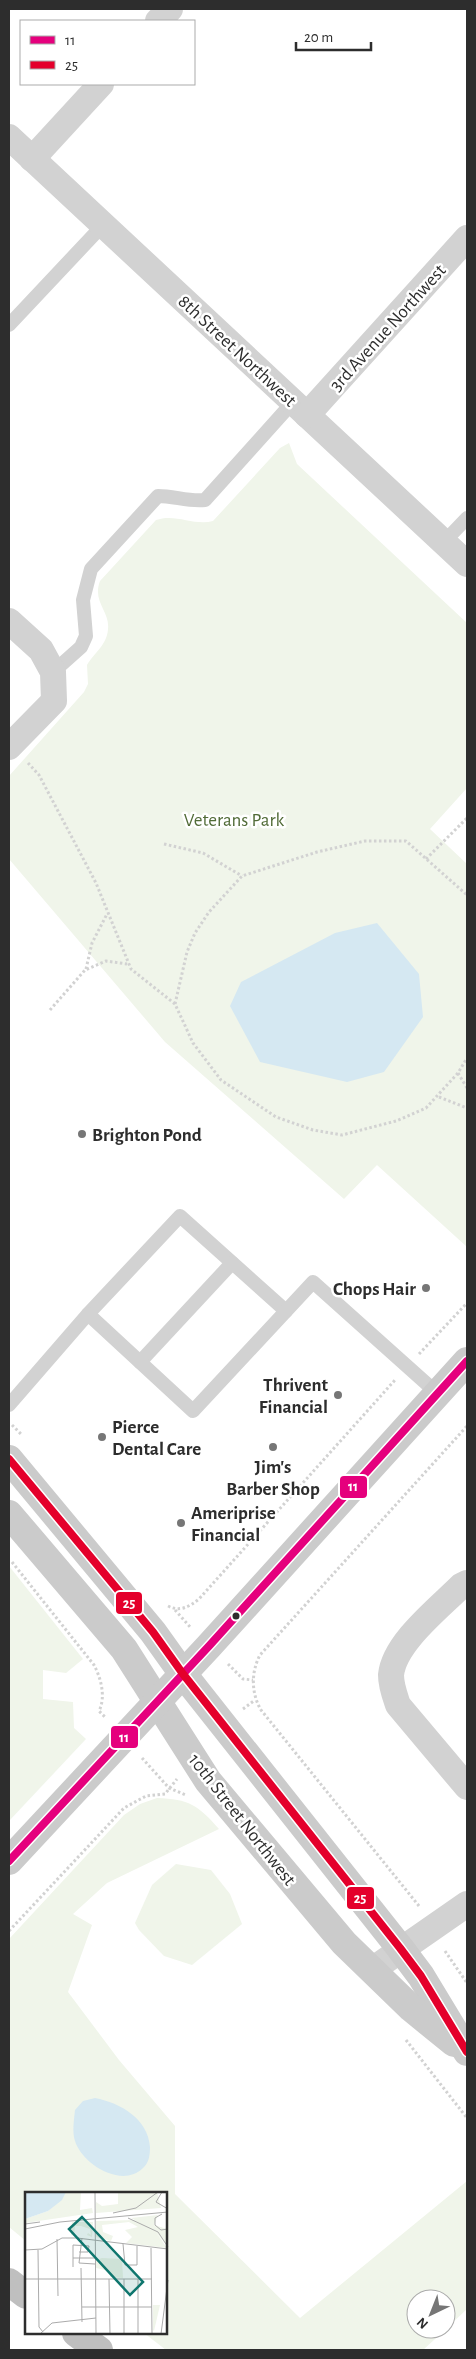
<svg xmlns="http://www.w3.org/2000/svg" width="476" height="2359" viewBox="0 0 476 2359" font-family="'Alegreya Sans',sans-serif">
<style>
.green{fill:#f0f5ea}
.water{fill:#d5e8f2}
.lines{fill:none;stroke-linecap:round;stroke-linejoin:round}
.path{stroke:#d2d2d2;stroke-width:3;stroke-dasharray:2.5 2.5;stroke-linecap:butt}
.lane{stroke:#d2d2d2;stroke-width:14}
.street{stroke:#d2d2d2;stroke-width:26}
.secondary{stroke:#cbcbcb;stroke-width:28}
.highway{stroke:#bfbfbf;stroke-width:28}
.bus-1-casing{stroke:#fff;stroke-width:11}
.bus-2-casing{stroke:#fff;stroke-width:11}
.bus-1{stroke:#e5007d;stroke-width:8}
.bus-2{stroke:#e4002b;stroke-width:8}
.poi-dot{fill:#767676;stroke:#fff;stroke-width:2}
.bus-dot{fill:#2d2d2d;stroke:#fff;stroke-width:2}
.labels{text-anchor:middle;stroke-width:5;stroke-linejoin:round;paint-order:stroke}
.street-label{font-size:19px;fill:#2d2d2d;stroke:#fff}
.park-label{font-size:19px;fill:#516b37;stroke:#fff}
.poi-label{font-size:19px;font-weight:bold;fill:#2d2d2d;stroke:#fff;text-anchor:start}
.inset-road{fill:none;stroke:#ababab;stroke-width:1}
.view{fill:#0f766e;fill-opacity:0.15;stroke:#0f766e;stroke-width:2.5}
.inset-edge{fill:none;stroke:#2d2d2d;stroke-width:2.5}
.line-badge{stroke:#fff;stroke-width:2}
.badge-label{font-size:14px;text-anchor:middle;font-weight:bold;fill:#fff}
</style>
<rect width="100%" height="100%" fill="#fff"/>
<!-- green -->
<g class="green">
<path d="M289,443l8,21 170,159v165l-37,41 37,35v383l-90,-82 -33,34 -179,-157 -156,-183v-83l75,-84 4,-8 -1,-19c7,-12 20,-20 21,-36 2,-18 -16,-27 -8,-48l56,-61c19,-7 38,6 57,1l67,-73z"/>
<path d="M9,1566l74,93 -17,14 -23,-3v29l30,3 1,26 12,11 -77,82z"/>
<path d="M157,1798c32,1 41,7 62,31l-112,54 -34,31 19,11 -24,67 51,68 56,66v68l125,124 167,-137v128l-21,20v-30h-30v30h30l-23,21h-257l-22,-17h22v-140h-140v48l-17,-14v-288l115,-124 16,-11z"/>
<path d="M176,1864l35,6 19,24 12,30 -50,41 -28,-9 -25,-26 -4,-7 17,-38z"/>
</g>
<!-- water -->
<g class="water">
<path d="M377,923l42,51 4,43 -39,55 -37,10 -87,-20 -30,-56 11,-24 94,-49z"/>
<path d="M95,2098c26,5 53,21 55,49 0,8 -1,16 -7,21 -21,21 -61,-4 -68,-27 -3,-9 -1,-21 0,-31l8,-9z"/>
</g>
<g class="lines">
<!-- path -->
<g class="path">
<path d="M28,763l11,12 57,108 35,86 44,35 18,39 28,37 55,37 37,13 29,5 54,-14 30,-13 32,-35 9,-15"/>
<path d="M164,844l39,9 39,23"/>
<path d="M426,859l41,-41"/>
<path d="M86,969l6,-26 15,-29"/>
<path d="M175,1004l12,-52 8,-19 14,-21 33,-36 75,-24 48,-11h41l61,54"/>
<path d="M50,1010l35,-40 21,-9 21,3"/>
<path d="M458,1073l9,15"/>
<path d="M439,1097l28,11"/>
<path d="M419,1354l48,-51"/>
<path d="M12,1425l9,9"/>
<path d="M12,1562l82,103c7,13 12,32 5,46l7,7"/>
<path d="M168,1606c12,6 21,1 31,-7l196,-219"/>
<path d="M175,1610l16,18"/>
<path d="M228,1664l15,15 10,1"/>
<path d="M243,1709l12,-9"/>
<path d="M142,1758l27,30 17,7"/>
<path d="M419,1906l-158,-196c-10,-17 -10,-38 -1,-55l207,-229"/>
<path d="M9,1931l115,-123 22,-12 19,-2 12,-15"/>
<path d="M445,1951l22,32"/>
<path d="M406,2040l61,78"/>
</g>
<!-- lane -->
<g class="lane">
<path d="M9,325l94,-100"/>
<path d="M444,542l23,-24"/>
<path d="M53,672l28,-25 5,-11 -3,-36 8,-31 67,-73c16,0 31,6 47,4l88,-98"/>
<path d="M88,1314l92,-98 106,95"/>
<path d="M140,1362l92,-99"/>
<path d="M9,1405l79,-91 105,97 120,-129 124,111"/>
</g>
<!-- street -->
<g class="street">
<path d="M158,21l12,-12"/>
<path d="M9,137l458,427"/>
<path d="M32,159l69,-75"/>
<path d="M307,415l160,-177"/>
<path d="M9,621l32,29 12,22 1,29 -45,46"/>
<path d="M467,1583l-6,3c-22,22 -67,57 -70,89 0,11 4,21 7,30l69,82"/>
<path d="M372,1970l95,-66"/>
</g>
<!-- secondary -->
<g class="secondary">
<path d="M9,1459l144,173 30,42 217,274 21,28 46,76"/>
<path d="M9,1514l115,135 84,132 136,162 67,65 43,35"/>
<path d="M9,1861l200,-215 258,-285"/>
</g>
<!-- highway -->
<g class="highway">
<path d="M9,2282l17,13"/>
<path d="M76,2333l23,17"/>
</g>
<defs>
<path id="bus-1" d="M9,1861l200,-215 258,-285"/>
<path id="bus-2" d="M9,1459l144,173 30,42 217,274 21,28 46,76"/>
</defs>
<!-- bus-1 casing -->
<use href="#bus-1" class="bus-1-casing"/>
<!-- bus-2 casing -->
<use href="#bus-2" class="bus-2-casing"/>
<!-- bus-1 -->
<use href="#bus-1" class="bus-1"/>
<!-- bus-2 -->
<use href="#bus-2" class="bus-2"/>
</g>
<!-- markers -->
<g class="poi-dot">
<circle cx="82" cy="1134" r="5"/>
<circle cx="426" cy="1288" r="5"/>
<circle cx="338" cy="1395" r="5"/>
<circle cx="102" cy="1437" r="5"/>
<circle cx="273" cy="1447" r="5"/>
<circle cx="181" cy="1523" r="5"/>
</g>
<circle class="bus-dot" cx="236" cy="1616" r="4.5"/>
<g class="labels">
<!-- street labels -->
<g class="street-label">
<text transform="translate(387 327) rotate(-48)" y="7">3rd Avenue Northwest</text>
<text transform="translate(238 350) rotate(43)" y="7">8th Street Northwest</text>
<text transform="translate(243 1819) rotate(52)" y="7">10th Street Northwest</text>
</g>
<!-- park labels -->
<g class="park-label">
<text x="234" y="826">Veterans Park</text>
</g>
<!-- poi labels -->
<g class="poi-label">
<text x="92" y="1141">Brighton Pond</text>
<text x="416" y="1295" text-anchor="end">Chops Hair</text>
<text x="328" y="1391" text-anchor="end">Thrivent<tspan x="328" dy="22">Financial</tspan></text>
<text x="112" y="1433">Pierce<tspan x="112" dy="22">Dental Care</tspan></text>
<text x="273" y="1473" text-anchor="middle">Jim's<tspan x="273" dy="22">Barber Shop</tspan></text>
<text x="191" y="1519">Ameriprise<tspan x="191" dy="22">Financial</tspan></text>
</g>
</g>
<!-- overview -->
<g transform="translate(25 2192)">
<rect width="142" height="142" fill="#fff"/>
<path d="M41,0h15l-1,18 12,-2 1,5 -68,10v-4l23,-8zM93,0h39l4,16 -65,5v-11l6,4 16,-2zM133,23l-4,10 13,4v17l-11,-14 11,16 -41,-5 6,-6 -7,-7 13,-3 -9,-5 -27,3 1,7 10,4 -2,5 -15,-4v-16l39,-1 -4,-2zM47,30h21l-1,15 -5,-2 1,-2 3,2 -1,-6 -9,-3h-6l-1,10 -3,-1zM77,66l20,1 1,19 -13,-1 -1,-6 -13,-3v-8zM128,113h7l-6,26 -1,-1z" fill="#f0f5ea"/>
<path d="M0,0h41l-4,8 -14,11 -23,8z" fill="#d5e8f2"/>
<path class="inset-road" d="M70,0l1,142M137,0l-6,10 12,7M88,21l23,-5 22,-16M137,22l-7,4v7l6,5 7,-1M103,26l30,14 10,15M0,32l15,-2M0,37l35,-7 108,-10M52,46l91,11M57,46l-3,25 16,1M32,47l1,57M98,52l2,21h12v-19M126,56l1,86M0,58l17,-1 20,-11h17M13,58l1,77 4,5M48,66h22M48,75v-22l16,1 -1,6h-9M56,76l1,54M0,87h127M84,87l1,55M99,87v55M113,87v55M57,115h70M15,142l12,-11 44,-5M136,142l7,-54"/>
<path class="view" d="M57,25l61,65 -13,13 -61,-66z"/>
<rect width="142" height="142" class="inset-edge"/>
</g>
<g class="line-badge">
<rect x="339" y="1475" width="29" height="24" rx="5" fill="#e5007d"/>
<rect x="115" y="1591" width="28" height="24" rx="5" fill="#e4002b"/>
<rect x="110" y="1725" width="29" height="24" rx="5" fill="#e5007d"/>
<rect x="346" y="1886" width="29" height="24" rx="5" fill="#e4002b"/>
</g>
<g class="badge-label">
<text x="353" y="1491">11</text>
<text x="129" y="1608">25</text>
<text x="124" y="1742">11</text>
<text x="360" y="1903">25</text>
</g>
<!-- border -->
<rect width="476" height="2359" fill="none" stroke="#2d2d2d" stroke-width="20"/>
<!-- legend -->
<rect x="20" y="20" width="175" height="65" fill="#ffffff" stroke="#ababab"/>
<rect x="30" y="36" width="25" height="8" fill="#e5007d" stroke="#ababab"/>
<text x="65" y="45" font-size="15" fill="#2d2d2d">11</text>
<rect x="30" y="61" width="25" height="8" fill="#e4002b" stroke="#ababab"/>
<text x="65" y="70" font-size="15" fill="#2d2d2d">25</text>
<!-- north arrow -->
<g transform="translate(431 2314) rotate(223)"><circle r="24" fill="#ffffff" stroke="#ababab"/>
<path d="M0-4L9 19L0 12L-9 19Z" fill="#767676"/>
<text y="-8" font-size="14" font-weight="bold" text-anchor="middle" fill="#2d2d2d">N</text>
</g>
<!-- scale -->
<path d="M296 42v8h75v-8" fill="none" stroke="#2d2d2d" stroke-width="2.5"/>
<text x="304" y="42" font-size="15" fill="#2d2d2d" stroke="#ffffff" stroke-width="4" paint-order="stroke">20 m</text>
</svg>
